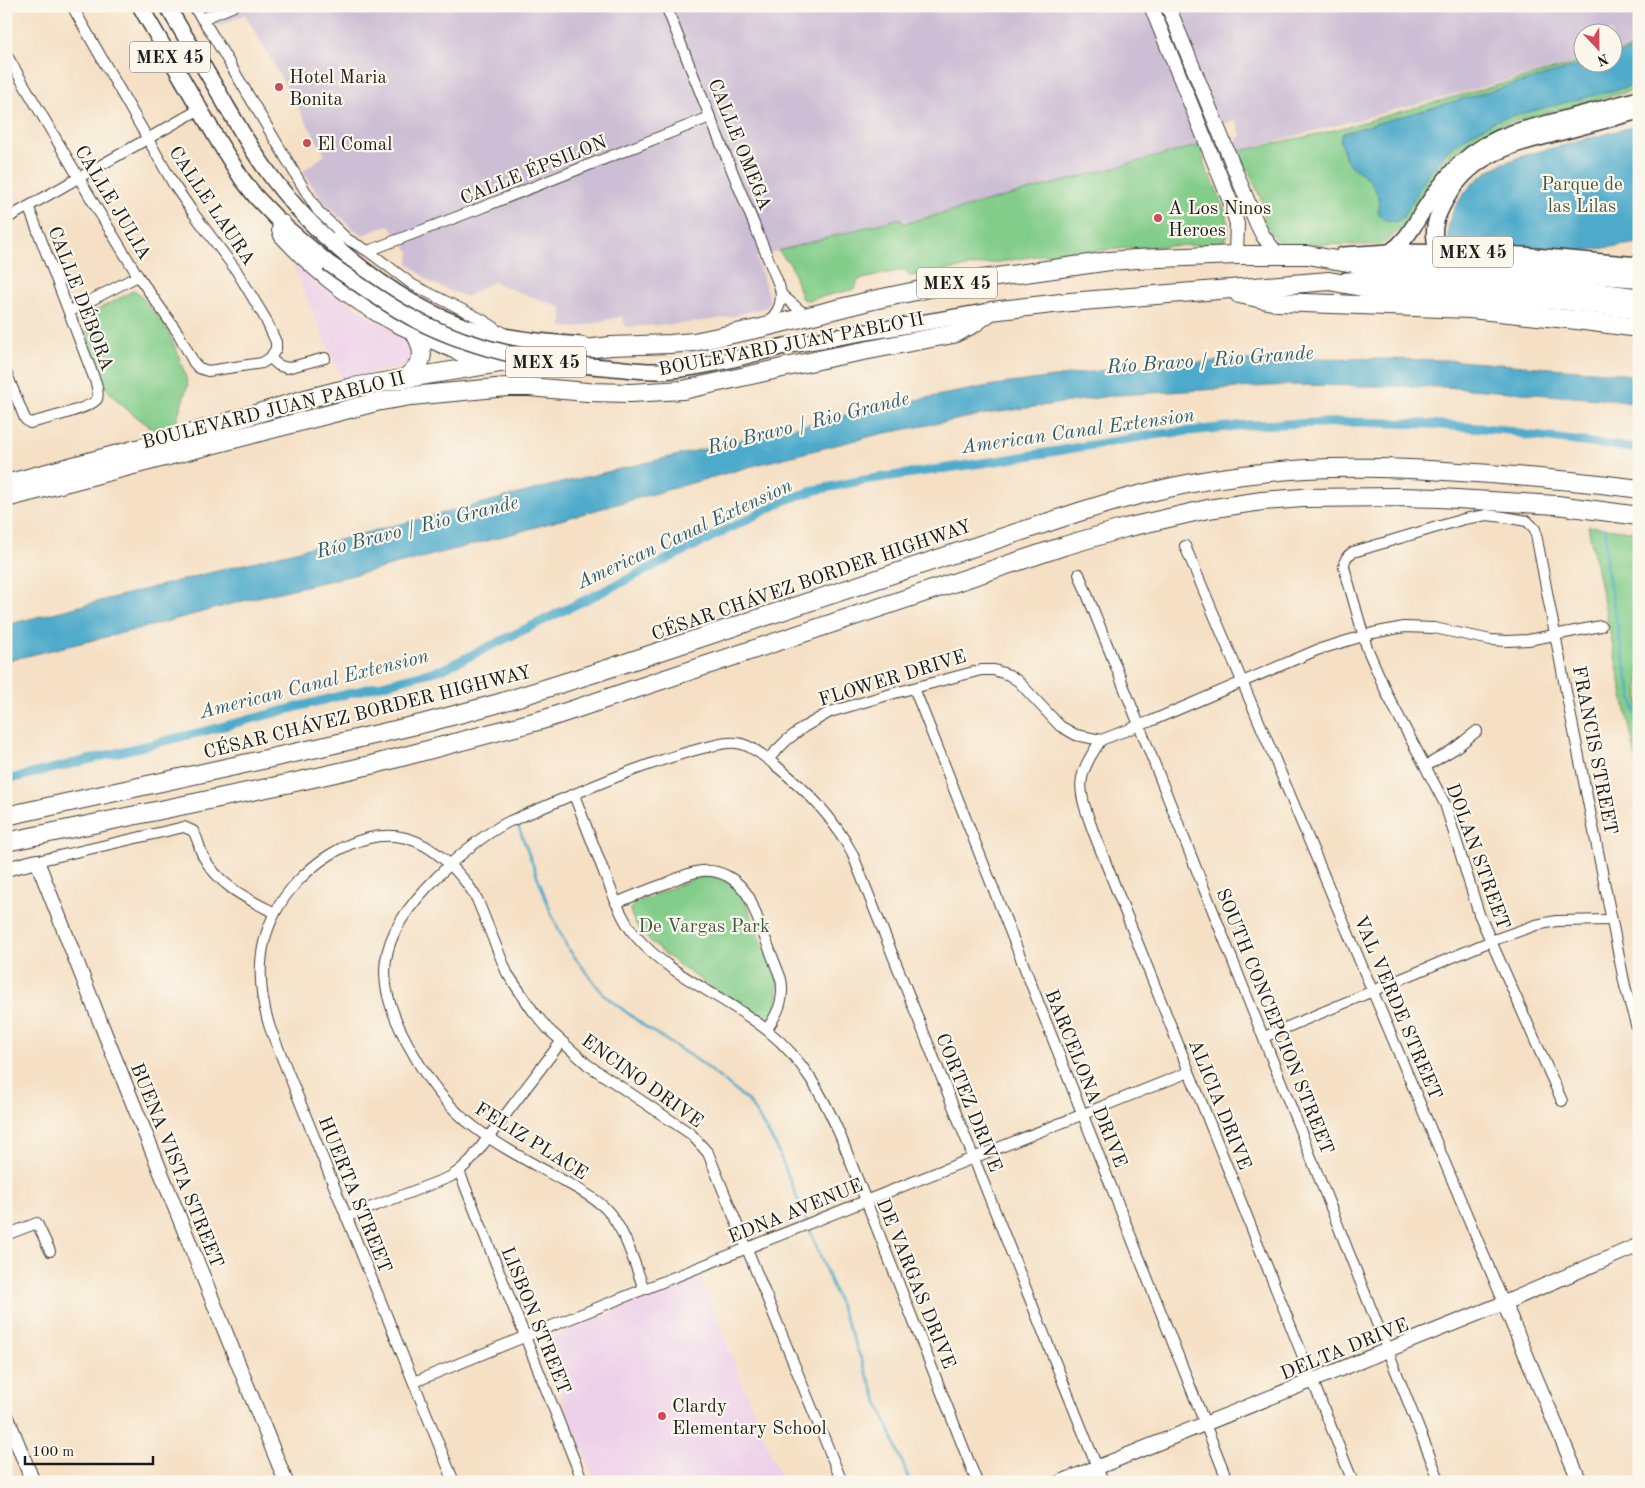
<svg xmlns="http://www.w3.org/2000/svg" width="1645" height="1488" viewBox="0 0 1645 1488" font-family="'Old Standard TT',serif">
<style>
.built{fill:#edd0e9}
.industrial{fill:#ccbed4}
.green{fill:#83cd8a;stroke:#507453}
.water{fill:#4daacb;stroke:#346374}
.lines{fill:none;stroke-linecap:round;stroke-linejoin:round}
.stream{stroke:#4daacb;stroke-width:2.5}
.canal{stroke:#4daacb;stroke-width:9}
.street-casing{stroke:#3d3935;stroke-width:12}
.secondary-casing{stroke:#3d3935;stroke-width:16}
.primary-casing{stroke:#3d3935;stroke-width:18}
.highway-casing{stroke:#3d3935;stroke-width:20}
.street{stroke:#fff;stroke-width:10}
.secondary{stroke:#fff;stroke-width:14}
.primary{stroke:#fff;stroke-width:15}
.highway{stroke:#fff;stroke-width:18}
.primary-bridge-casing{stroke:#3d3935;stroke-width:18;stroke-linecap:butt}
.primary-bridge{stroke:#fff;stroke-width:15}
.poi-dot{fill:#d1495b;stroke:#fbf7ec;stroke-width:2}
.labels{text-anchor:middle;stroke-width:4.5;stroke-linejoin:round;paint-order:stroke}
.shield{fill:#fbf7ec;stroke:#5f5e5a;stroke-width:1}
.shield-label{font-size:18px;font-weight:bold;fill:#1c1c1c}
.poi-label{font-size:19px;fill:#1c1c1c;stroke:#fbf7ec;text-anchor:start}
.street-label{font-size:19px;fill:#1c1c1c;stroke:#fbf7ec}
.park-label{font-size:19px;fill:#405a42;stroke:#fbf7ec}
.water-label{font-size:20px;font-style:italic;fill:#325c6b;stroke:#fbf7ec}
</style>
<rect width="100%" height="100%" fill="#fbf7ec"/>
<filter id="ink" filterUnits="userSpaceOnUse"><feTurbulence type="fractalNoise" baseFrequency=".02" numOctaves="2"/><feDisplacementMap in="SourceGraphic" scale="10" xChannelSelector="R" yChannelSelector="G"/><feConvolveMatrix kernelMatrix="1 2 1 2 8 2 1 2 1" color-interpolation-filters="sRGB"/></filter>
<filter id="wash" filterUnits="userSpaceOnUse"><feTurbulence type="fractalNoise" baseFrequency=".0096" numOctaves="4" result="noise"/><feDisplacementMap in="SourceGraphic" scale="20" xChannelSelector="R" yChannelSelector="G"/><feGaussianBlur stdDeviation="1.12" result="paint"/><feColorMatrix in="noise" values="0 0 0 0 0 0 0 0 0 0 0 0 0 0 0 0 0 1.4 0 .05"/><feComposite in="paint" operator="in"/></filter>
<g filter="url(#wash)">
<rect width="100%" height="100%" fill="#f5e0c5"/>
<!-- built -->
<g class="built">
<path d="M296,261l62,48 45,28 8,7 5,17 -8,5 -67,12 -48,-113z"/>
<path d="M700,1277l82,205h-186l-53,-132 4,-11z"/>
</g>
<!-- industrial -->
<path class="industrial" d="M207,6h1432v40l-26,7 -1,-21h-30v29l-347,91 -2,-7 8,-10 -5,-16 -40,16 4,10 -297,79 -3,-6 -144,39 13,39v7l-2,4 -41,11 -47,6 -54,3 -3,-11 -47,12 -13,-1v-19l-70,-26 -26,15 -35,-14 -23,-20 2,-11 -21,-27 -26,10 -11,-7 -31,-28 -18,-29 22,-16 -80,-141 -26,12z"/>
<!-- green -->
<g class="green">
<path d="M1639,46v43l-138,36 -24,11 -21,15 -18,17 -37,61 -16,13 -8,3 -93,-1 -5,-2 -8,-8 -7,-13v-15l-15,-35 -14,-19 88,-19 259,-71h30l1,-8z"/>
<path d="M1200,145c4,10 2,24 11,32 6,15 23,45 15,61 -5,8 -16,6 -25,7 -42,1 -84,3 -126,8l-1,-3 -163,26 -4,-2 -1,-5 -48,11 -3,9 -47,11 -6,-1 -11,-34 -13,-14 122,-33 3,6z"/>
<path d="M135,290l29,34 13,27 11,33 -13,40 -22,5c-13,-10 -31,-22 -42,-35 -9,-10 -27,-63 -27,-77z"/>
<path d="M1588,526l51,6v241z"/>
<path d="M706,876l15,3 13,7 10,12 34,84c1,10 0,30 -10,34 -3,1 -6,1 -8,1 -30,-19 -129,-74 -130,-109l5,-5 56,-23z"/>
</g>
<!-- water -->
<g class="water">
<path d="M1639,48v36l-139,35 -26,13 -26,18 -21,26 -24,41 -7,5 -13,-3 -5,-7 1,-15 -9,-17 -20,-15 -4,-5 -6,-21 3,-6 246,-70 23,-1 1,-6z"/>
<path d="M1639,125v118l-56,8 -112,-8 -18,-2 -4,-2c-3,-12 1,-22 7,-33 24,-43 65,-50 109,-61 25,-7 49,-13 74,-20z"/>
<path d="M1318,358l128,2 171,13 22,4v27l-28,-4 -166,-13 -157,-2 -171,10 -124,18 -113,21 -128,32 -273,77 -104,27 -117,27 -119,32 -133,32v-36l559,-143 319,-76 110,-21 127,-17 115,-8z"/>
</g>
<g class="lines">
<!-- stream -->
<g class="stream">
<path d="M1606,528v35l16,88 17,77"/>
<path d="M516,820l36,95 15,32 37,48 43,33 56,36 46,38 27,44 31,76"/>
<path d="M809,1228l101,254"/>
</g>
<!-- canal -->
<path class="canal" d="M6,780l203,-50 234,-61 163,-79 182,-91 28,-9 48,-10 139,-20 149,-25 95,-10 107,-3 74,2 79,6 19,5 113,14"/>
</g>
</g>
<g filter="url(#ink)">
<g class="lines">
<defs>
<g id="street">
<path d="M193,6l16,23 97,163 12,19 26,25"/>
<path d="M666,6l44,111 69,168c5,16 0,28 -14,39"/>
<path d="M202,19l32,-13"/>
<path d="M6,54l93,158 39,64 40,57 16,30 5,5 9,3 54,-8 8,-5 6,-9v-7l-11,-24 -29,-48 -42,-56 -20,-29 -102,-179"/>
<path d="M6,219l194,-110"/>
<path d="M338,234l30,17 45,34 70,35 11,7 6,8"/>
<path d="M368,251l110,-42 232,-92"/>
<path d="M782,295l26,22"/>
<path d="M70,311l68,-35"/>
<path d="M270,358l8,7 9,3 38,-10"/>
<path d="M6,372l19,47 5,4c12,-3 62,-15 67,-24 2,-5 0,-11 -1,-16l-67,-175"/>
<path d="M1185,546l319,757"/>
<path d="M1079,574l361,908"/>
<path d="M914,688l314,794"/>
<path d="M1101,740c-27,40 -23,48 -8,91l260,651"/>
<path d="M768,759l19,-19 17,-13 26,-15 61,-18 90,-24h13l15,5 9,6 42,45 16,9 25,5 50,-19 166,-71 56,-17 31,-6 30,1 57,12 16,1 21,-1 73,-14"/>
<path d="M1426,766l28,-17 23,-18"/>
<path d="M574,795c11,29 22,57 33,85 8,18 14,38 27,54 35,43 92,62 134,97 35,28 55,65 72,104l137,347"/>
<path d="M37,861l147,-34 9,4c5,7 6,17 10,25 16,30 43,42 72,57"/>
<path d="M616,903c17,-7 34,-14 51,-20 9,-4 19,-9 29,-11 23,-5 43,7 54,27l31,80c4,20 -3,34 -14,50"/>
<path d="M1264,1037l227,-96 45,-16 20,-4 56,-1"/>
<path d="M1562,1101l-83,-187 -34,-110 -57,-108 -21,-48 -23,-81c0,-7 2,-11 9,-15l111,-33 23,-4 17,2 23,4 8,8 33,173 57,284 14,49"/>
<path d="M459,1171l124,311"/>
<path d="M346,1217l104,-40 9,-6 12,-11 90,-118"/>
<path d="M6,1235l31,-12 13,28"/>
<path d="M644,1289c-10,-26 -19,-61 -39,-81 -11,-11 -27,-19 -41,-27 -30,-17 -63,-33 -90,-54 -25,-19 -45,-45 -60,-72 -44,-75 -39,-116 23,-178 21,-21 44,-41 71,-55 64,-26 128,-57 195,-74 11,-2 22,-7 34,-5 14,2 27,13 38,22 34,27 57,51 77,88l251,629"/>
<path d="M414,1382l110,-45 665,-265"/>
<path d="M454,1482l-184,-454c-12,-38 -14,-79 5,-115 21,-42 81,-88 131,-75 28,7 57,36 71,61l30,74 26,38 15,18 40,36 103,69 17,19 134,329"/>
</g>
<g id="secondary">
<path d="M1151,6l79,195 7,23 -1,31"/>
<path d="M1168,6l89,218 6,12 15,19"/>
<path d="M6,869l31,-8 68,173 181,448"/>
<path d="M1504,1303l76,179"/>
<path d="M6,1415l27,67"/>
<path d="M1061,1482l443,-179 135,-58"/>
</g>
<g id="primary">
<path d="M140,6l80,138 22,35 14,18 26,27 46,39"/>
<path d="M167,6c20,34 41,67 60,101 12,20 24,42 38,61 49,69 140,147 224,165 31,7 62,10 93,12"/>
<path d="M1390,252c16,-11 23,-25 33,-41 25,-39 46,-64 91,-79l125,-33"/>
<path d="M1437,252c-5,-22 -3,-31 8,-51 27,-49 67,-56 117,-69 25,-7 51,-14 77,-21"/>
<path d="M1343,255l47,-3 89,1 43,2 117,10"/>
<path d="M1346,280c98,-6 196,3 293,16"/>
<path d="M785,346l206,-35"/>
</g>
<g id="highway">
<path d="M282,224l-1,6 2,5c36,39 82,75 131,96 13,23 10,32 -10,48"/>
<path d="M1239,294l38,8 193,7 107,11 62,8"/>
<path d="M414,331l58,26 10,-2 18,-20"/>
<path d="M6,484l146,-39 153,-46 48,-12 232,-38 26,-3 59,-2 24,-2 67,-14 112,-28 81,-17 156,-22 26,-2 100,-4h72l45,8h99l187,15"/>
<path d="M6,498l370,-96 35,-6 96,-9h22l58,5 44,1 52,-3 149,-33 121,-23 20,-10 18,-13 79,-9 259,-21 49,9 126,6 65,5 70,9"/>
<path d="M6,816l311,-68 108,-25 71,-19 102,-32 481,-160c60,-19 120,-33 182,-39 71,-9 144,-5 215,0 55,4 109,8 163,16"/>
<path d="M6,842l285,-59 84,-19 170,-45 519,-173 61,-18 83,-19 54,-8 41,-3 95,-1 42,1 117,7 82,11"/>
</g>
</defs>
<!-- street casing -->
<use href="#street" class="street-casing"/>
<!-- secondary casing -->
<use href="#secondary" class="secondary-casing"/>
<!-- primary casing -->
<use href="#primary" class="primary-casing"/>
<!-- highway casing -->
<use href="#highway" class="highway-casing"/>
<!-- street -->
<use href="#street" class="street"/>
<!-- secondary -->
<use href="#secondary" class="secondary"/>
<!-- primary -->
<use href="#primary" class="primary"/>
<!-- highway -->
<use href="#highway" class="highway"/>
<defs>
<path id="primary-bridge" d="M328,263c28,19 55,40 86,56 58,30 123,44 189,48 18,1 37,5 56,4 43,-2 85,-15 126,-25"/>
</defs>
<!-- primary-bridge casing -->
<use href="#primary-bridge" class="primary-bridge-casing"/>
<!-- primary-bridge -->
<use href="#primary-bridge" class="primary-bridge"/>
</g>
</g>
<!-- markers -->
<g class="poi-dot">
<circle cx="279" cy="87" r="5"/>
<circle cx="307" cy="143" r="5"/>
<circle cx="1158" cy="218" r="5"/>
<circle cx="662" cy="1416" r="5"/>
</g>
<g class="labels">
<!-- shield labels -->
<g class="shield">
<rect x="130" y="41.5" width="80" height="31" rx="4"/>
<rect x="1433" y="236.5" width="80" height="31" rx="4"/>
<rect x="917" y="267.5" width="80" height="31" rx="4"/>
<rect x="506" y="346.5" width="80" height="31" rx="4"/>
</g>
<g class="shield-label">
<text x="170" y="63">MEX 45</text>
<text x="1473" y="258">MEX 45</text>
<text x="957" y="289">MEX 45</text>
<text x="546" y="368">MEX 45</text>
</g>
<!-- poi labels -->
<g class="poi-label">
<text x="289" y="83">Hotel Maria<tspan x="289" dy="22">Bonita</tspan></text>
<text x="317" y="150">El Comal</text>
<text x="1168" y="214">A Los Ninos<tspan x="1168" dy="22">Heroes</tspan></text>
<text x="672" y="1412">Clardy<tspan x="672" dy="22">Elementary School</tspan></text>
</g>
<!-- street labels -->
<g class="street-label">
<text transform="translate(741 144) rotate(68)" y="7">CALLE OMEGA</text>
<text transform="translate(533 169) rotate(-22)" y="7">CALLE ÉPSILON</text>
<text transform="translate(114 202) rotate(59)" y="7">CALLE JULIA</text>
<text transform="translate(213 205) rotate(56)" y="7">CALLE LAURA</text>
<text transform="translate(82 298) rotate(69)" y="7">CALLE DÉBORA</text>
<text transform="translate(791 343) rotate(-11)" y="7">BOULEVARD JUAN PABLO II</text>
<text transform="translate(273 409) rotate(-14)" y="7">BOULEVARD JUAN PABLO II</text>
<text transform="translate(811 579) rotate(-19)" y="7">CÉSAR CHÁVEZ BORDER HIGHWAY</text>
<text transform="translate(892 677) rotate(-17)" y="7">FLOWER DRIVE</text>
<text transform="translate(367 711) rotate(-14)" y="7">CÉSAR CHÁVEZ BORDER HIGHWAY</text>
<text transform="translate(1596 750) rotate(79)" y="7">FRANCIS STREET</text>
<text transform="translate(1479 856) rotate(70)" y="7">DOLAN STREET</text>
<text transform="translate(1399 1007) rotate(67)" y="7">VAL VERDE STREET</text>
<text transform="translate(1276 1021) rotate(68)" y="7">SOUTH CONCEPCION STREET</text>
<text transform="translate(1087 1078) rotate(68)" y="7">BARCELONA DRIVE</text>
<text transform="translate(643 1080) rotate(36)" y="7">ENCINO DRIVE</text>
<text transform="translate(970 1102) rotate(68)" y="7">CORTEZ DRIVE</text>
<text transform="translate(1221 1104) rotate(68)" y="7">ALICIA DRIVE</text>
<text transform="translate(532 1140) rotate(32)" y="7">FELIZ PLACE</text>
<text transform="translate(178 1165) rotate(68)" y="7">BUENA VISTA STREET</text>
<text transform="translate(356 1194) rotate(68)" y="7">HUERTA STREET</text>
<text transform="translate(795 1210) rotate(-22)" y="7">EDNA AVENUE</text>
<text transform="translate(917 1283) rotate(68)" y="7">DE VARGAS DRIVE</text>
<text transform="translate(537 1320) rotate(68)" y="7">LISBON STREET</text>
<text transform="translate(1344 1348) rotate(-22)" y="7">DELTA DRIVE</text>
</g>
<!-- park labels -->
<g class="park-label">
<text x="1582" y="190">Parque de<tspan x="1582" dy="22">las Lilas</tspan></text>
<text x="704" y="932">De Vargas Park</text>
</g>
<!-- water labels -->
<g class="water-label">
<text transform="translate(1210 359) rotate(-4)" y="7">Río Bravo / Rio Grande</text>
<text transform="translate(808 422) rotate(-14)" y="7">Río Bravo / Rio Grande</text>
<text transform="translate(1078 430) rotate(-8)" y="7">American Canal Extension</text>
<text transform="translate(417 526) rotate(-14)" y="7">Río Bravo / Rio Grande</text>
<text transform="translate(684 533) rotate(-25)" y="7">American Canal Extension</text>
<text transform="translate(314 683) rotate(-14)" y="7">American Canal Extension</text>
</g>
</g>
<!-- margin -->
<rect width="1645" height="1488" fill="none" stroke="#fbf7ec" stroke-width="25"/>
<!-- north arrow -->
<g transform="translate(1598 48) rotate(158)"><circle r="24" fill="#fbf7ec" stroke="#a29f99"/>
<path d="M0-4L9 19L0 12L-9 19Z" fill="#d1495b"/>
<text y="-8" font-size="14" font-weight="bold" text-anchor="middle" fill="#1c1c1c">N</text>
</g>
<!-- scale -->
<path d="M25 1456v8h128v-8" fill="none" stroke="#1c1c1c" stroke-width="2.5"/>
<text x="32" y="1456" font-size="15" fill="#1c1c1c" stroke="#fbf7ec" stroke-width="4" paint-order="stroke">100 m</text>
</svg>
